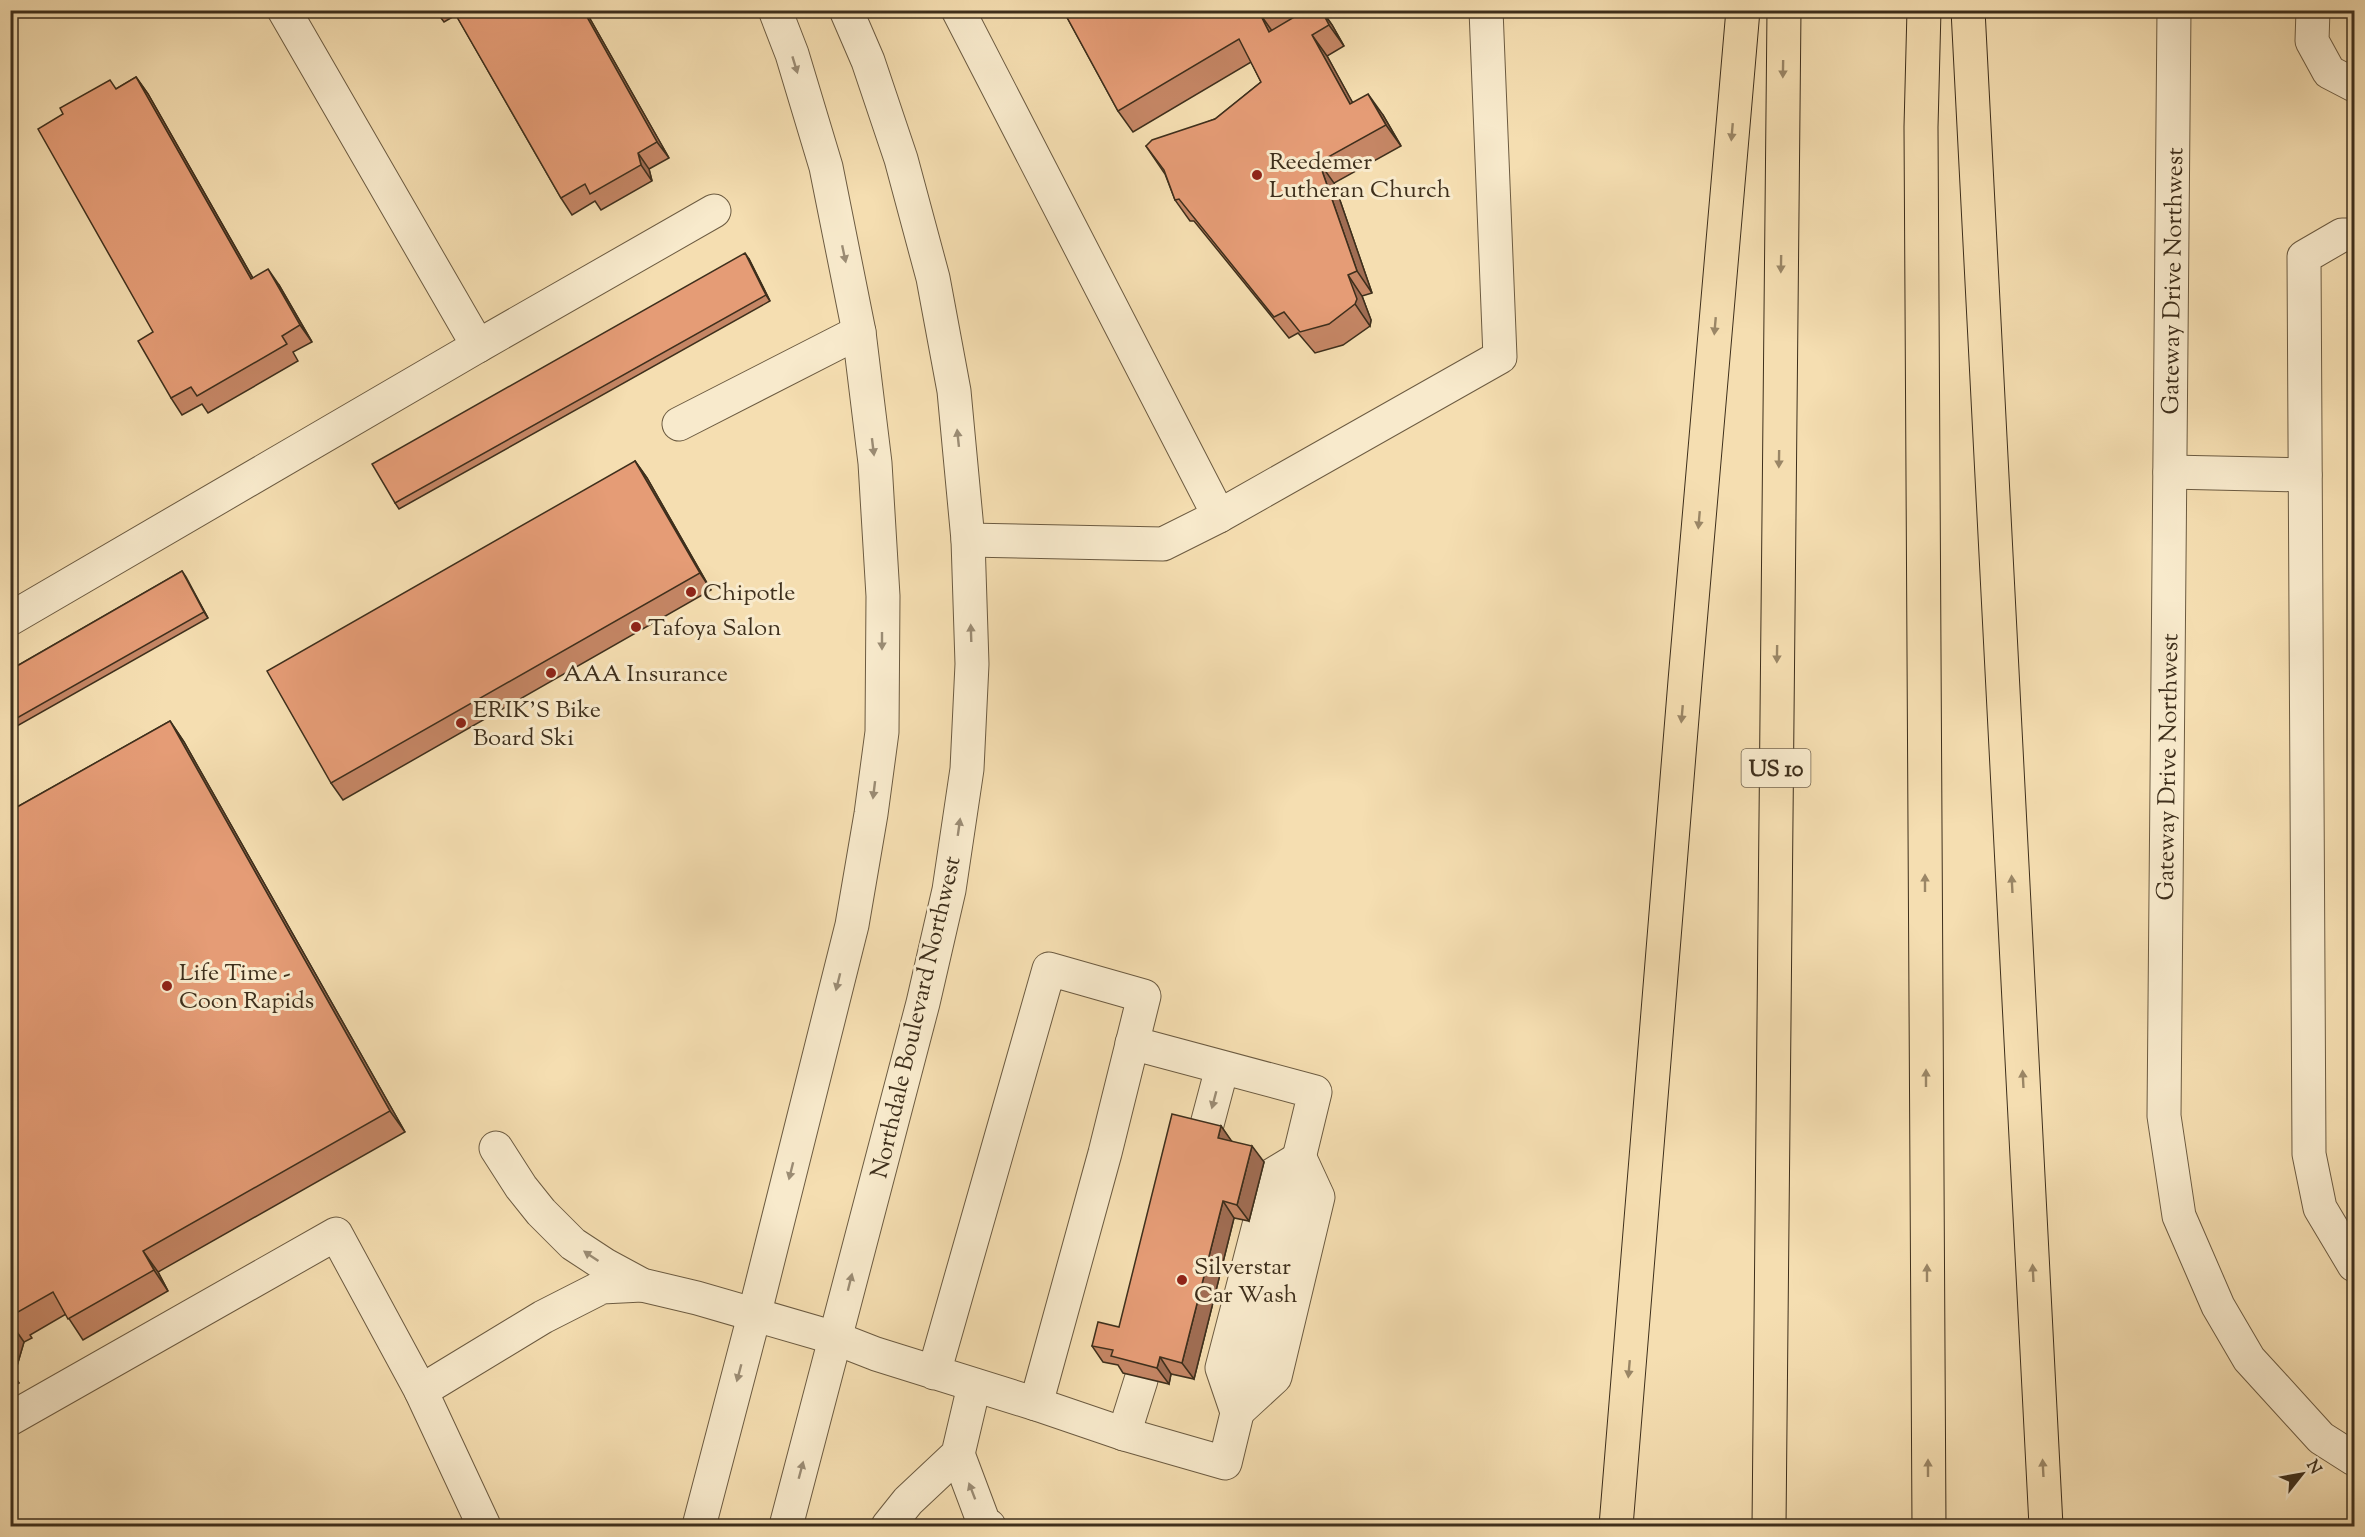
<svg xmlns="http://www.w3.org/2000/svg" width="2365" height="1537" viewBox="0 0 2365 1537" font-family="'Sorts Mill Goudy',serif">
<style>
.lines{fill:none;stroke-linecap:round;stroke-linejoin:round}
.minor-casing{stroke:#6c5b41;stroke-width:35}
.highway-casing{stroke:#3e2f1c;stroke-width:35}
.minor{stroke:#f8eacc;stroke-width:33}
.highway{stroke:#f5deb1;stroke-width:33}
.wall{fill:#c58665;stroke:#3e2f1c;stroke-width:1.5}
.shaded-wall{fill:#a06d53;stroke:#3e2f1c;stroke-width:1.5}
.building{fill:#e59c76;stroke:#3e2f1c;stroke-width:1.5}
.oneway{fill:#9b8c74}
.oneway2{fill:#9a8666}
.poi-dot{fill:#8f2418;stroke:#f8eacc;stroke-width:2}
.labels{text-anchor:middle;stroke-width:6;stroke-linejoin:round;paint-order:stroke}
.shield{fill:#f8eacc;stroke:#766751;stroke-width:1.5}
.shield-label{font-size:22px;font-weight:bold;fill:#3e2f1c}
.poi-label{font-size:24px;fill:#3e2f1c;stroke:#f8eacc;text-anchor:start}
.street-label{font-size:24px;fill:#3e2f1c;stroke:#f8eacc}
</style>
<rect width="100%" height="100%" fill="#f5deb1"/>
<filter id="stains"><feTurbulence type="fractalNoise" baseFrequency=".00333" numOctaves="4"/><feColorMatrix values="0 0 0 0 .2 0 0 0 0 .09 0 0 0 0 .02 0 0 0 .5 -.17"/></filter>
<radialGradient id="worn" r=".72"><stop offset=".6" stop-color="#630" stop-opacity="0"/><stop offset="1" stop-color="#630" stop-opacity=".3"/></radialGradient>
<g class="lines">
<defs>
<g id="minor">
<path d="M958,10l261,506 -56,28 -195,-4"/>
<path d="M2174,10l-10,1106 15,100 39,90 31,53 72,79 33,21"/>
<path d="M2313,10l-1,31 17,31 25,13"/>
<path d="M2354,235h-12l-38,22 5,897 11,54 34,57"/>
<path d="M478,346l236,-135"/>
<path d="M679,424l180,-92"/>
<path d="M2170,472l135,3"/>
<path d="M1219,516l281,-159 -14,-347"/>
<path d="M10,619l468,-273 -194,-336"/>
<path d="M1205,1132l17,-64"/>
<path d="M496,1148l25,39 20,25 32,32 32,21 37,20 55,13 138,40 41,16 160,50 69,-251 39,-157 -95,-27 -115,404"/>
<path d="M1300,1158l18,39 -43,180 -38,35 -15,-44 50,-193z"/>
<path d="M421,1391l122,-74 59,-30 40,-2"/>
<path d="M1036,1404l88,30 101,29 90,-371 -183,-49"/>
<path d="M10,1419l326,-185 85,157 63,135"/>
<path d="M1124,1434l17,-54"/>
<path d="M958,1454l27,72h4"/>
<path d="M699,1526l55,-210 98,-391 19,-111 11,-82 1,-136 -8,-133 -16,-131 -33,-165 -34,-113 -17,-44"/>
<path d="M786,1526l137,-523 26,-113 18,-121 5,-105 -4,-124 -14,-149 -21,-113 -32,-119 -33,-98 -22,-51"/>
<path d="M888,1526l20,-25 50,-47 16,-68"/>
</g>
<g id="highway">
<path d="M1924,10l-3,117 8,1399"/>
<path d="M1968,10l78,1516"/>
<path d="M1616,1526l69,-845 58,-671"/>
<path d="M1769,1526l15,-1516"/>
</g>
</defs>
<!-- minor casing -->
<use href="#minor" class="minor-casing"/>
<!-- highway casing -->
<use href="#highway" class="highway-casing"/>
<!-- minor -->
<use href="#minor" class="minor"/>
<!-- highway -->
<use href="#highway" class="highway"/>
</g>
<!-- wall -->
<g class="wall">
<path d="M435,10h150l84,148 -20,11 3,12 -51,29 -6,-9 -23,14 -11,-17 -105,-183 -12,7z"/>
<path d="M1063,10h259l10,15 12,21 -17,10 25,46 31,13 18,31 -67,37 38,110 -10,3 9,24 -1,6 -27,19 -28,8 -17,-20 -9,5 -95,-117h-4l-15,-21 -10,-26 -19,-28 69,-27 46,-37 -10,-20 -118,70 -15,-21z"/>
<path d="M136,77l12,17 105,184 26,7 33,57 -19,10 5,9 -90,52 -6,-9 -20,11 -11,-17 -55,-309z"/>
<path d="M749,259l21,42 -371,208 -4,-6z"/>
<path d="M635,461l12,17 64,112 -368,210 -12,-17z"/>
<path d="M182,571l26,47 -198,112v-60z"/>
<path d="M170,721l14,21 221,390 -247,140 10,19 -85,49 -17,-26 -36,21 2,3 -8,4 -10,34 5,7 -5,3 -4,-5v-570z"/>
<path d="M1221,1126l10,15 33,21 -15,59 -15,-3 -40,161 -23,-5 -2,10 -46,-11 -5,-8 -15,-3 -11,-16 27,-19z"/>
</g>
<!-- shaded-wall -->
<g class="shaded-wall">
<path d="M583,10h2l84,148 -12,-16z"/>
<path d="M1321,10l11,15 12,21 -15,-21z"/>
<path d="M1260,14l15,21 -6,-3z"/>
<path d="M1312,35l15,21 38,69 -15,-21z"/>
<path d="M136,77l12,17 115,202 -12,-17z"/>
<path d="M1368,94l15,21 18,31 -15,-21z"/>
<path d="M638,153l11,16 3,12 -11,-16z"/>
<path d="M1319,162l15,21 38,110 -15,-22z"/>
<path d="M745,253l4,6 21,42 -4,-6z"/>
<path d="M268,269l11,16 33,57 -12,-17z"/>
<path d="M1348,275l14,21 9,24 -1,6 -15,-22z"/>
<path d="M635,461l12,17 64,112 -11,-17z"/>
<path d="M182,571l4,6 22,41 -4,-6z"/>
<path d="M170,721l14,21 221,390 -15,-21z"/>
<path d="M1221,1126l12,17 -15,-5z"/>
<path d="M1252,1146l12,16 -15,59 -12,-16z"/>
<path d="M1223,1201l11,17 -40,161 -12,-16z"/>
<path d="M143,1251l15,21 10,19 -14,-21z"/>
<path d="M10,1322l14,20 -10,34 5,7 -9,-12z"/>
<path d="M1160,1357l11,17 -2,10 -12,-16z"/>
</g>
<!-- building -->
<g class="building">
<path d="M453,10h130l74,132 -19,11 3,12 -51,29 -5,-10 -24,14z"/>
<path d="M1063,10h202l-5,4 9,18 37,-22h15l8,15 -17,10 38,69 18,-10 18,31 -67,37 38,109 -9,4 9,24 -2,5 -26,20 -29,8 -16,-20 -10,5 -95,-118 -4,1 -11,-30 -18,-24 6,-6 63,-21 46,-37 -22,-43 -121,72z"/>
<path d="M136,77l115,202 17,-10 32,56 -18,11 5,8 -90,52 -6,-9 -20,11 -33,-57 15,-9 -115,-203 25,-15 -3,-6 50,-28 6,9z"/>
<path d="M745,253l21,42 -371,208 -23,-39z"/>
<path d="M635,461l65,112 -369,210 -64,-112z"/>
<path d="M182,571l22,41 -194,110v-52z"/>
<path d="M170,721l220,390 -247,140 11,19 -86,49 -15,-27 -37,21 1,3 -7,5v-510z"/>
<path d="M1172,1114l49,12 -3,12 34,8 -15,59 -14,-4 -41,162 -22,-6 -3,11 -46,-12 2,-6 -21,-4 6,-24 21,5z"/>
</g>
<!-- one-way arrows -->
<defs><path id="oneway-solid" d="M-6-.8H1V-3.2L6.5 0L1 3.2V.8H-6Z" transform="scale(1.5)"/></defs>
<g class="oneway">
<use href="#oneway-solid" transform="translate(795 65) rotate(73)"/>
<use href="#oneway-solid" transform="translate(844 254) rotate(78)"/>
<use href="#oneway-solid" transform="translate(958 438) rotate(-96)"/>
<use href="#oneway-solid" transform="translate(873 447) rotate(83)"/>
<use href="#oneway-solid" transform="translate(971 633) rotate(-92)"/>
<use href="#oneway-solid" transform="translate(882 641) rotate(90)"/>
<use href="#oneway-solid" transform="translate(874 790) rotate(97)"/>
<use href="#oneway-solid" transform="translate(959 827) rotate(-82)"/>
<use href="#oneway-solid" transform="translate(838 982) rotate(104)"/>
<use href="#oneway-solid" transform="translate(1214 1100) rotate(105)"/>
<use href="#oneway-solid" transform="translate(791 1171) rotate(104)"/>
<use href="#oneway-solid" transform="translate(591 1256) rotate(-146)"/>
<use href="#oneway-solid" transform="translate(850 1282) rotate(-76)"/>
<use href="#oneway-solid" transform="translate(739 1373) rotate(105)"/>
<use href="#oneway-solid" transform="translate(801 1470) rotate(-75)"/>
<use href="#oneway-solid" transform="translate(972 1491) rotate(-111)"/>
</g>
<g class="oneway2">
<use href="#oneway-solid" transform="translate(1783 69) rotate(91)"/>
<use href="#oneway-solid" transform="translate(1732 132) rotate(95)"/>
<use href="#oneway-solid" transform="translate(1781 264) rotate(91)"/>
<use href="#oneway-solid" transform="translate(1715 326) rotate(95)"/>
<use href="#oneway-solid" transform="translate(1779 459) rotate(91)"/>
<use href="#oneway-solid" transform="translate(1699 520) rotate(95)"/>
<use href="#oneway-solid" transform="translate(1777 654) rotate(91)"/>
<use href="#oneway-solid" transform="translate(1682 714) rotate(95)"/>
<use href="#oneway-solid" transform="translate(1925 883) rotate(-90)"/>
<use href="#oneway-solid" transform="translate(2012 884) rotate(-93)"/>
<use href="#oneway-solid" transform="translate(1926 1078) rotate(-90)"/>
<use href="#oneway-solid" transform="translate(2023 1079) rotate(-93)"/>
<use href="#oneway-solid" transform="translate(1927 1273) rotate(-90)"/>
<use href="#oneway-solid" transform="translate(2033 1273) rotate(-93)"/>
<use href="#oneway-solid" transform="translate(1629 1369) rotate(95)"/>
<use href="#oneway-solid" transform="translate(1928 1468) rotate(-90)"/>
<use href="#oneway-solid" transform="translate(2043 1468) rotate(-93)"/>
</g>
<!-- markers -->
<g class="poi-dot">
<circle cx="1257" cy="175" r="6"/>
<circle cx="691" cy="592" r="6"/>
<circle cx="636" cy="627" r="6"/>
<circle cx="551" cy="673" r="6"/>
<circle cx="461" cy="723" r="6"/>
<circle cx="167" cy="986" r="6"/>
<circle cx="1182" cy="1280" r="6"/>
</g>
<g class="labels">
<!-- shield labels -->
<rect class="shield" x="1741.5" y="749" width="69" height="38" rx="4.5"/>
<g class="shield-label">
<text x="1776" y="776">US 10</text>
</g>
<!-- poi labels -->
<g class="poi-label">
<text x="1269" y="169">Reedemer<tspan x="1269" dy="28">Lutheran Church</tspan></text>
<text x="703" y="600">Chipotle</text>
<text x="648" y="635">Tafoya Salon</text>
<text x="563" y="681">AAA Insurance</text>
<text x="473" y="717">ERIK'S Bike<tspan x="473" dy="28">Board Ski</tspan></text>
<text x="179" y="980">Life Time -<tspan x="179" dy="28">Coon Rapids</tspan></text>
<text x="1194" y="1274">Silverstar<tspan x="1194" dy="28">Car Wash</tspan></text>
</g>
<!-- street labels -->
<g class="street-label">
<text transform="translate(2172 281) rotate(-89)" y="8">Gateway Drive Northwest</text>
<text transform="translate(2167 767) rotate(-89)" y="8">Gateway Drive Northwest</text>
<text transform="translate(915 1017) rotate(-77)" y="8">Northdale Boulevard Northwest</text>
</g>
</g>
<!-- margin -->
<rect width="2365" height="1537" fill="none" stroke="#f5deb1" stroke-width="36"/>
<rect x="12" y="12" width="2341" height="1513" fill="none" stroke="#3e2f1c" stroke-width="3"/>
<rect x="18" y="18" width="2329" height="1501" fill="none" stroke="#3e2f1c" stroke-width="1.5"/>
<!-- north arrow -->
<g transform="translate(2302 1474) rotate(59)" stroke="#f8eacc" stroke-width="4.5" paint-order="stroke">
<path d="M0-4.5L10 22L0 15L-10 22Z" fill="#3e2f1c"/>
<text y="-9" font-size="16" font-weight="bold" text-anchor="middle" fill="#3e2f1c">N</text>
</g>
<rect width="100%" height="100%" filter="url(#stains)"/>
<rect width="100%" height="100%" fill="url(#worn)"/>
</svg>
